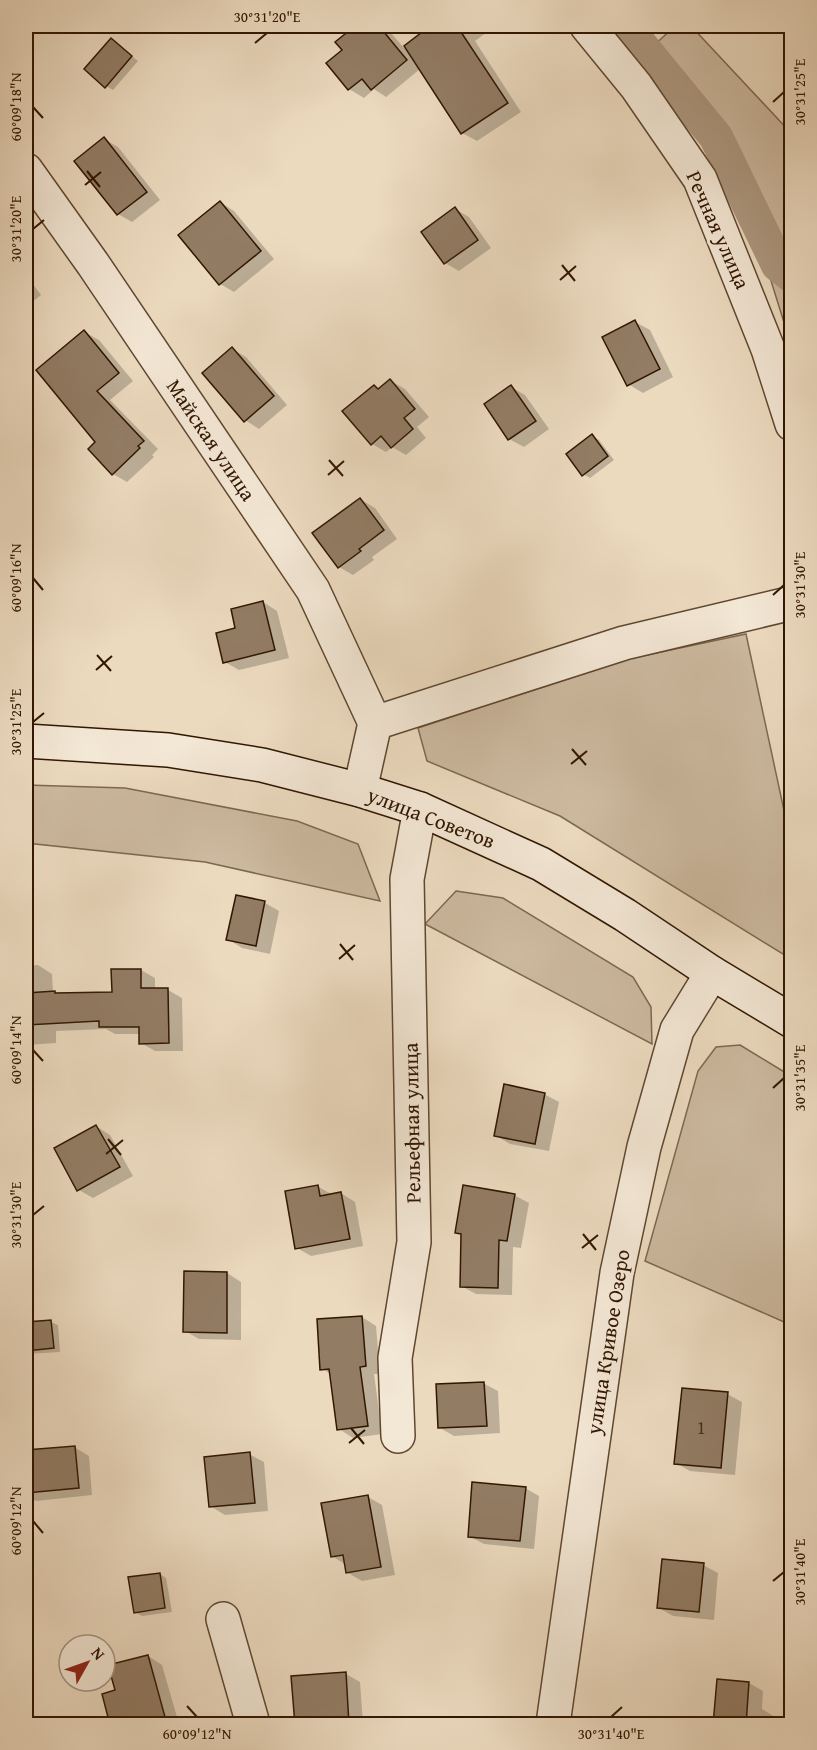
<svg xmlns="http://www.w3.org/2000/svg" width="817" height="1750" viewBox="0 0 817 1750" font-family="'Gentium Book Plus',serif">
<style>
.green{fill:#ccb99f;stroke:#7e6850;stroke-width:1.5}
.shadow{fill:#0003}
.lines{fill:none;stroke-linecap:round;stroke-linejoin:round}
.canal{stroke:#ac977e;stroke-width:34}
.building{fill:#927c64;stroke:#311601;stroke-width:1.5}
.minor-casing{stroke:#604730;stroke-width:36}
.secondary-casing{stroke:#311601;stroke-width:36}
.minor{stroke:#f3e7d5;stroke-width:33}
.secondary{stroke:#f3e7d5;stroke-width:33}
.ticks{fill:none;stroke:#311601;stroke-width:2}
.labels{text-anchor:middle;stroke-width:6;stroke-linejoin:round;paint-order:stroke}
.number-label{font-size:18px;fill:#49301a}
.street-label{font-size:21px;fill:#311601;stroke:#f3e7d5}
.neatline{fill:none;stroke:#311601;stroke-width:2}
.ticks-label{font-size:15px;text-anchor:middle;fill:#311601}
</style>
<rect width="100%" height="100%" fill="#ecdabf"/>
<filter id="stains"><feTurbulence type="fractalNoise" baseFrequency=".00333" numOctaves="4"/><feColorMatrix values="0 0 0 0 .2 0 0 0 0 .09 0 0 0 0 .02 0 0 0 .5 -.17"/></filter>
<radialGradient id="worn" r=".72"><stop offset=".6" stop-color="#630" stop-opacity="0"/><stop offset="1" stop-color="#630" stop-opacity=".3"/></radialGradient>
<!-- green -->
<g class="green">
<path d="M675,26h16l100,107v212l-66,-212 -74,-85z"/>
<path d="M746,634l45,209v116l-231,-143 -133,-55 -9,-33 210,-69z"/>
<path d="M26,785l99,3 172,33 61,23 22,57 -175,-39 -179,-19z"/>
<path d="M456,891l47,7 130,79 18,30 1,37 -227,-120z"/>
<path d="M740,1045l51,31v249l-146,-64 53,-190 18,-24z"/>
</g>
<!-- shadow -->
<g class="shadow">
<path d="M357,26h28l19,22 29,-22h62l-20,15 46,71 -44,29 -15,-8 -42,-64 -34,28 -12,-8 -10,9 -15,-9 -21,-26 16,-13 -7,-8z"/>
<path d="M111,40l27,21 -25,29 -7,-4z"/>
<path d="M104,139l14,8 42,53 -28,22 -14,-8 -42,-53z"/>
<path d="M220,202l14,9 40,48 -40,33 -14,-8z"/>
<path d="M455,209l14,8 22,31 -32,23 -14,-8z"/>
<path d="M26,275l15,20 -15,12z"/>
<path d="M635,322l15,8 23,47 -30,16 -15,-9z"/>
<path d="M84,332l15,8 34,41 -23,19 48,49 -6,6 2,2 -27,25 -14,-8 -23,-25 7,-7z"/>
<path d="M232,349l14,8 41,48 -28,24 -14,-9z"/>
<path d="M391,381l14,8 24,28 -12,10 9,11 -20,17 -14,-8 -6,5 -14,-8 3,-58 5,4z"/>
<path d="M511,387l14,8 24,34 -25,18 -15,-8z"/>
<path d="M592,436l7,4 15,20 -24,18 -7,-4z"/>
<path d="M360,499l15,9 22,31 -25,18 2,3 -21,15 -14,-8z"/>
<path d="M263,602l14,9 12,47 -50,12 -14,-8 12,-33z"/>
<path d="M26,605l1,1 5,42 -6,1z"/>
<path d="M237,897l28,6 14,8 -9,43 -28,-6 -14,-9z"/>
<path d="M38,965l14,9 1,18 5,2h55l28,-24 14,8v12h13l14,8 1,53h-28l-14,-8v-9h-26l-9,-5 -50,2v12l-30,2v-79z"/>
<path d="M544,1094l15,8 -10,49 -39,-7 -15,-9z"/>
<path d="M96,1126l14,9 23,41 -40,22 -14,-8z"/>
<path d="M317,1186l16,9 8,-2 14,9 8,44 -52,10 -14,-8z"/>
<path d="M514,1195l15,8 -8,45 -8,-1 -1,48 -36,-1 -15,-8 1,-51 -5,-3z"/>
<path d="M227,1273l14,9v58l-42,-1 -14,-8z"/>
<path d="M362,1317l14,9 4,48h-6l8,60 -29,4 -14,-9 -8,-55 -9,-5z"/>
<path d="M51,1322l7,3 2,27 -34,2v-30z"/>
<path d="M483,1383l15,8 2,42 -46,3 -14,-8z"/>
<path d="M727,1394l15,8 -7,73 -45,-4 -14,-8z"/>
<path d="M74,1447l15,9 3,39 -56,6 -10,-6v-43z"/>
<path d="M249,1454l15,8 4,49 -43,4 -15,-9z"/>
<path d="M525,1488l14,8 -5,53 -50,-5 -15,-8z"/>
<path d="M368,1497l14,8 13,70 -33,6 -14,-8 -2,-8 -14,-9z"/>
<path d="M703,1565l15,8 -4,47 -41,-4 -14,-8z"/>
<path d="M160,1574l6,4 6,34 -30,4 -7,-4z"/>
<path d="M148,1656l14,9 17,59h-67z"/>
<path d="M346,1674l14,8 3,42h-66z"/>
<path d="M749,1683l14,8 -1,18 13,8 -1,7h-59z"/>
<path d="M443,1717l55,1 10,6h-65z"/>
</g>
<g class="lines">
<!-- canal -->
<path class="canal" d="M625,26l91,111 62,128 14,11"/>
</g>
<!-- building -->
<g class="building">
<path d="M355,26h24l28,34 -36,30 -9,-11 -14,11 -22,-27 16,-13 -7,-8z"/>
<path d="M430,26h27l51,77 -47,31 -57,-88z"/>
<path d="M111,38l21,18 -27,32 -21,-19z"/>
<path d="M104,137l43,55 -30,23 -43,-54z"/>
<path d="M220,201l41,50 -42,34 -41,-50z"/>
<path d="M455,207l23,33 -34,24 -23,-32z"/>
<path d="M635,320l25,49 -33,17 -25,-49z"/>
<path d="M84,330l35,43 -22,18 47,50 -6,5 2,2 -28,27 -24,-26 7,-7 -59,-72z"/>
<path d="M232,347l42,49 -30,26 -42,-49z"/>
<path d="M390,379l25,30 -11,9 9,11 -22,19 -10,-12 -10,9 -29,-34 32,-26 4,4z"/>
<path d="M511,385l25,36 -28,19 -24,-36z"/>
<path d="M592,434l16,22 -26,20 -16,-22z"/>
<path d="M360,498l24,32 -25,19 2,2 -23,17 -26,-35z"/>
<path d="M263,601l12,49 -52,13 -7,-30 19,-5 -4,-19z"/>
<path d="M236,895l29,6 -9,45 -30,-6z"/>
<path d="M111,969h30v19h27l1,55 -30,1v-17h-40v-6l-73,4v-32l29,-2v2l57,-1z"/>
<path d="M504,1084l41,9 -10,51 -41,-8z"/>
<path d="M96,1125l24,42 -43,24 -23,-43z"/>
<path d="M318,1185l2,11 21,-4 9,47 -55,10 -10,-58z"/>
<path d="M463,1185l52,9 -8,47 -8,-1 -1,48 -38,-1 1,-53 -6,-1z"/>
<path d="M184,1271l43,1v61l-44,-1z"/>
<path d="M362,1316l4,50 -6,1 8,59 -31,4 -8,-61 -9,1 -3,-51z"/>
<path d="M51,1320l3,28 -28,3v-29z"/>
<path d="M484,1382l3,44 -49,2 -2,-44z"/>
<path d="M682,1388l46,4 -7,76 -47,-4z"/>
<path d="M75,1446l4,42 -53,5v-43z"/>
<path d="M250,1452l5,51 -46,4 -5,-50z"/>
<path d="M472,1482l54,5 -6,54 -52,-4z"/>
<path d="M368,1495l13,72 -35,6 -3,-18 -12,2 -10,-54z"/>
<path d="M662,1559l42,4 -5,49 -42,-4z"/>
<path d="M160,1573l5,35 -31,5 -6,-36z"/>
<path d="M148,1655l17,62 -29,8h-26l-8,-31 13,-4 -7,-25z"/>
<path d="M346,1672l3,53h-54l-4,-49z"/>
<path d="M717,1679l32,3 -3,43h-33z"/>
</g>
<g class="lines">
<defs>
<g id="minor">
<path d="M587,26l49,60 64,93 68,170 24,75"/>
<path d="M26,170l67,94 220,326 62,133"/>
<path d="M360,790l15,-67 249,-80 168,-40"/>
<path d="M398,1436l-3,-78 19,-116 -7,-363 13,-70"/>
<path d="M223,1619l30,105"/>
<path d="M553,1724l64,-451 27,-126 33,-117 35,-57"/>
</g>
<path id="secondary" d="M26,741l142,9 94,15 98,25 60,19 121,55 84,51 87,58 80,48"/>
</defs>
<!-- minor casing -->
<use href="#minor" class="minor-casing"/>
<!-- secondary casing -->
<use href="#secondary" class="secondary-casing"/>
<!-- minor -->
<use href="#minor" class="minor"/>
<!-- secondary -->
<use href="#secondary" class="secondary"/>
</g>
<!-- ticks -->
<path class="ticks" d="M255,43l12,-10M773,102l11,-10M33,107l10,11M87,171l13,16M85,185l16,-13M33,229l11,-9M562,265l13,16M560,280l16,-14M329,460l14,16M328,475l16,-14M33,578l10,12M773,595l11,-10M97,655l14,16M96,670l16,-14M33,722l11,-9M572,749l14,16M571,764l16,-13M340,944l13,16M339,959l16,-14M33,1050l10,11M773,1088l11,-10M108,1139l13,16M106,1154l17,-14M33,1215l11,-9M583,1234l13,16M582,1248l16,-13M351,1428l13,16M349,1443l16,-13M33,1521l10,12M773,1581l11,-9M187,1706l10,11M611,1717l11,-10"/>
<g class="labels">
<!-- number labels -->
<g class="number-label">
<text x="701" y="1434">1</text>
</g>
<!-- street labels -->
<g class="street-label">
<text transform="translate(718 230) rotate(66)" y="7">Речная улица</text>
<text transform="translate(211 440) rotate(56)" y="7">Майская улица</text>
<text transform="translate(431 818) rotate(21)" y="7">улица Советов</text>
<text transform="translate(412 1123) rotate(-91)" y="7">Рельефная улица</text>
<text transform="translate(608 1342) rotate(-81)" y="7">улица Кривое Озеро</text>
</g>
</g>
<!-- margin -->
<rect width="817" height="1750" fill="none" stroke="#ecdabf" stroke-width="66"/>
<!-- north arrow -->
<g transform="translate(87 1663) rotate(50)"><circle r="28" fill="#f3e7d5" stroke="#a59380" stroke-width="1.5"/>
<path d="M0-4.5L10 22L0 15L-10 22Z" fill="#8f2418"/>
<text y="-9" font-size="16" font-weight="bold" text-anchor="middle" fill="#311601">N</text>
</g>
<rect x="33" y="33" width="751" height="1684" class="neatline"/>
<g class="ticks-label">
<text x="267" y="22">30°31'20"E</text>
<text transform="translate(800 92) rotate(-90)" y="5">30°31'25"E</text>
<text transform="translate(16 107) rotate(-90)" y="5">60°09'18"N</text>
<text transform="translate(16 229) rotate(-90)" y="5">30°31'20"E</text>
<text transform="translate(16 578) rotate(-90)" y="5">60°09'16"N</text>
<text transform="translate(800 585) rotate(-90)" y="5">30°31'30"E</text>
<text transform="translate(16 722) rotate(-90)" y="5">30°31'25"E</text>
<text transform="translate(16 1050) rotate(-90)" y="5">60°09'14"N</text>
<text transform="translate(800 1078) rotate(-90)" y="5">30°31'35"E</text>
<text transform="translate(16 1215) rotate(-90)" y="5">30°31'30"E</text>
<text transform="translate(16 1521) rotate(-90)" y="5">60°09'12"N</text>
<text transform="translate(800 1572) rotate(-90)" y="5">30°31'40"E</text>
<text x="197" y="1739">60°09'12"N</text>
<text x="611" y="1739">30°31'40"E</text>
</g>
<rect width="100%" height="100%" filter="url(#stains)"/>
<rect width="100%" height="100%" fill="url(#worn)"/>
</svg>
